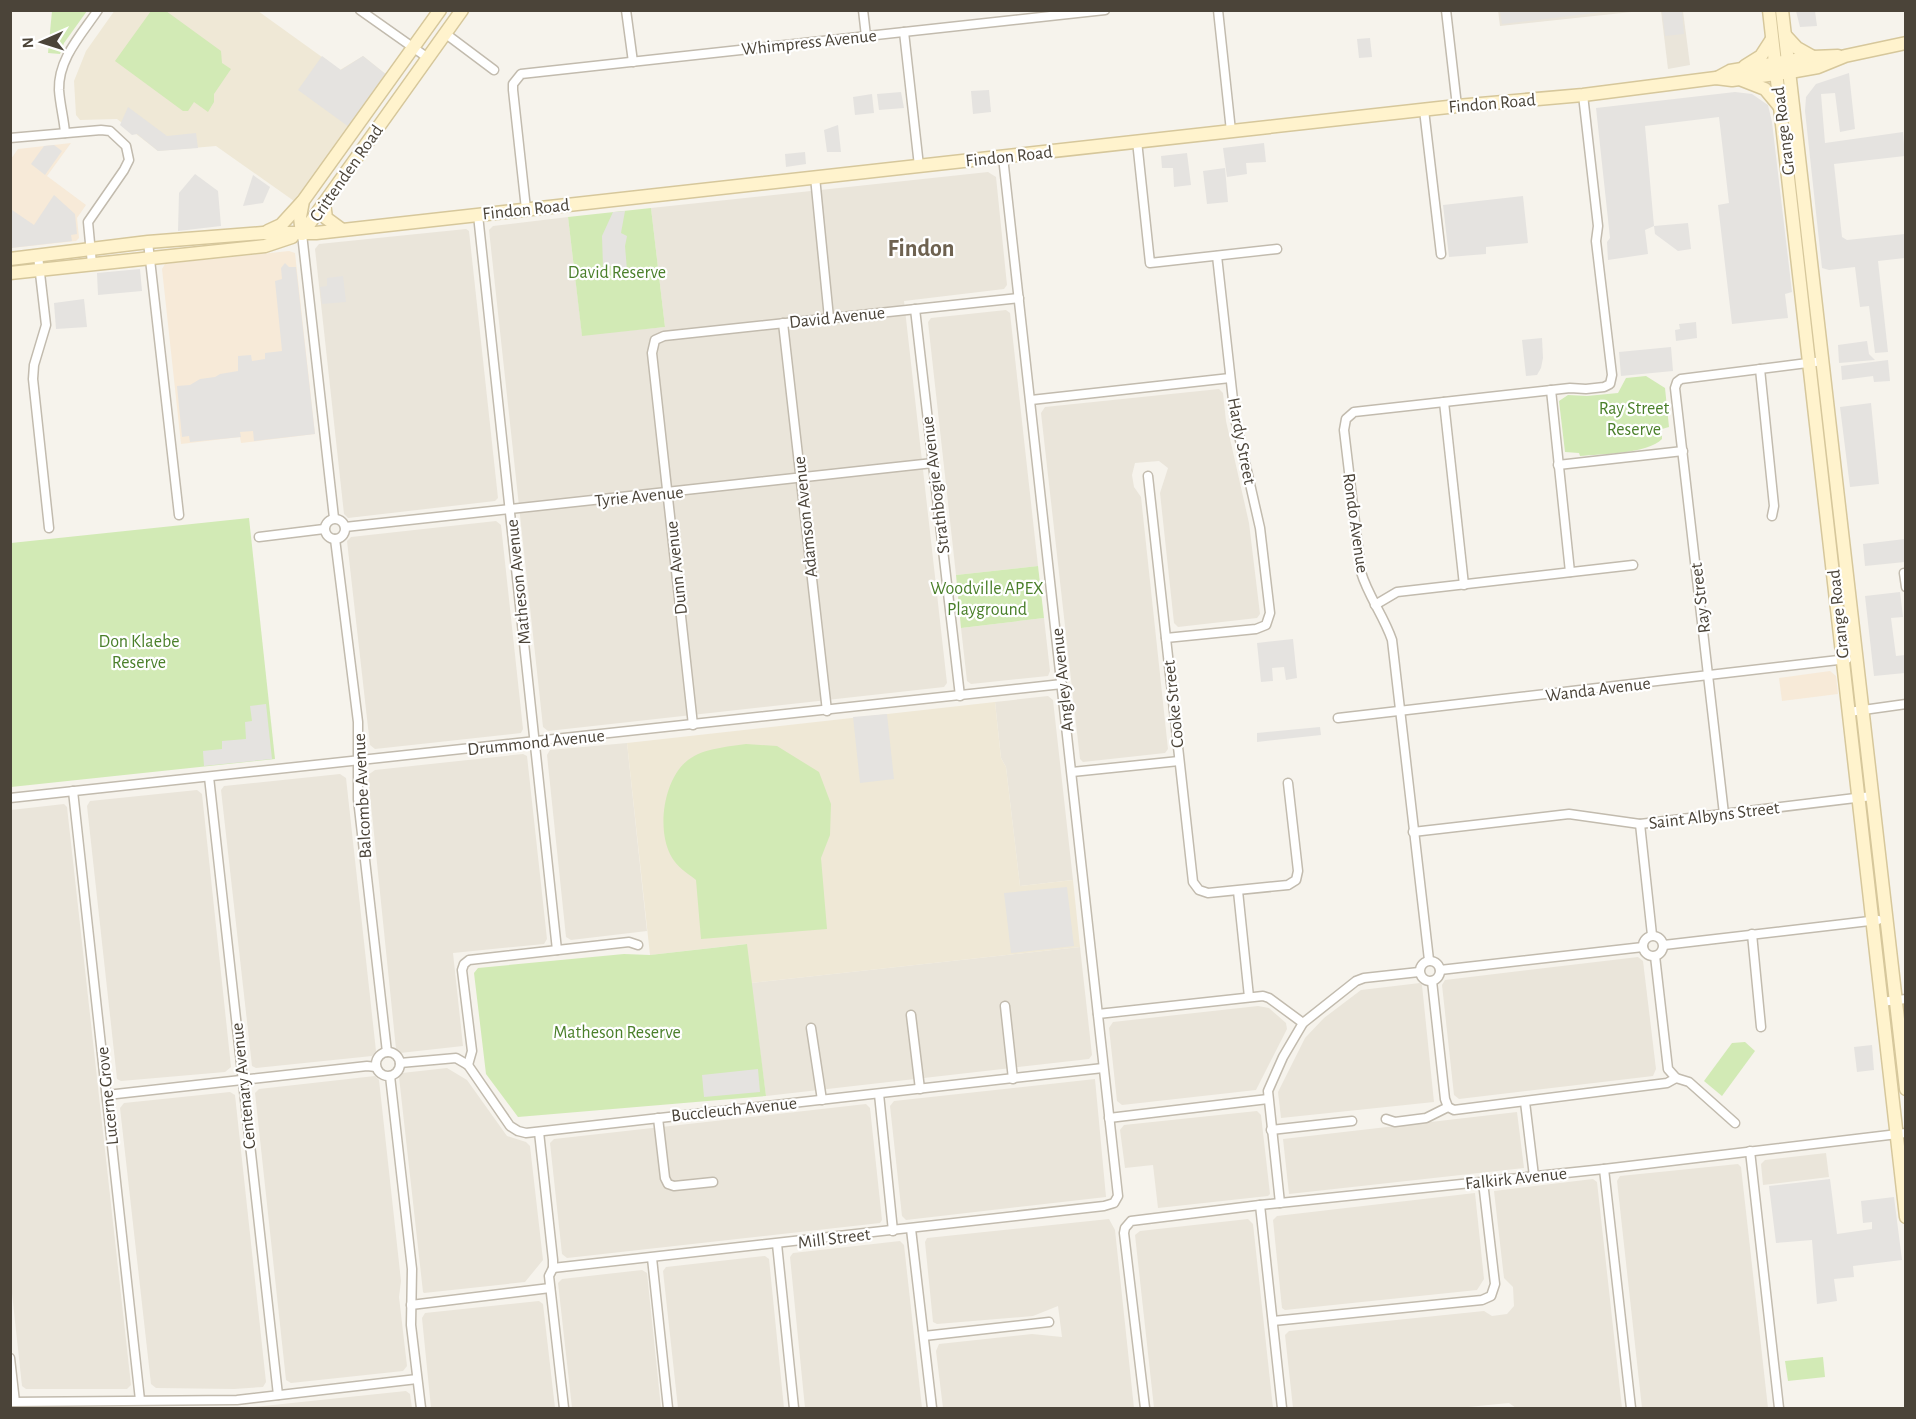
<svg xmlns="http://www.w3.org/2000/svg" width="1916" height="1419" viewBox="0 0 1916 1419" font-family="'Alegreya Sans',sans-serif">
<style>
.residential{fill:#eae5da}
.commercial{fill:#f7ead8}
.education{fill:#efe8d6}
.green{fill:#d2eab5}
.parking{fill:#e5e3e0}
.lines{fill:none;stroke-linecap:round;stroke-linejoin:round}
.street-casing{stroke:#c2bbae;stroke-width:11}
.secondary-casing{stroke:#d6c79b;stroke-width:15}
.street{stroke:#fff;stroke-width:8}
.secondary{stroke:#fff3cd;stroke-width:12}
.labels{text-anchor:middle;stroke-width:4.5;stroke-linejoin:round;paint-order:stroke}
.street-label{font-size:18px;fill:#4b4439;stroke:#fff}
.park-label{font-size:18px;fill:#4a7f2a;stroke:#fff}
.district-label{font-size:24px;font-weight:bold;fill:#6e6250;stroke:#fff}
</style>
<rect width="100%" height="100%" fill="#f6f3ec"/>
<!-- residential -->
<g class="residential">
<path d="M1498,10l143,1 -141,15z"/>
<path d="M1661,11h22l7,54 -22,4z"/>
<path d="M988,172l8,5 11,108 -3,4 -100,12 43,382 -3,4 -396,44 -5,-4 -54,-497 4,-4 75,-9 14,118 83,-8 -14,-119z"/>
<path d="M466,229l3,2 29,267 -3,3 -147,17 -4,-4 -29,-265 4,-5z"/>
<path d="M1006,310l4,3 28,253 -82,9 -28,-253 3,-4z"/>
<path d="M1219,389l4,4 3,28 23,102 11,91 -3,4 -79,9 -4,-4 -14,-130 8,-25 -9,-7 -24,2 -3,12 2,12 7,10 27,252 -3,4 -82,9 -3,-3 -39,-346 4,-6z"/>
<path d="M496,521l5,4 22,204 -2,4 -146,16 -5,-4 -23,-204 4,-4z"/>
<path d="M1044,618l6,53 -2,5 -77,8 -4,-3 -6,-53z"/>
<path d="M1048,696l5,4 20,180 -53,6 -14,-119 -5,-9 -6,-56z"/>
<path d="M627,743l20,188 -76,9 -5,-3 -19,-182 3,-5z"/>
<path d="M523,754l4,2 20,183 -3,5 -91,9 10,93 -63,7 -4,-4 -28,-274 7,-5z"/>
<path d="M340,774l6,4 30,273 -4,5 -116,12 -4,-2 -31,-276 3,-4z"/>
<path d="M197,790l5,4 29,273 -6,5 -104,9 -4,-2 -30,-273 3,-5z"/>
<path d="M64,804l3,3 64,578 -4,4h-101l-4,-3 -11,-102v-474z"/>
<path d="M1080,947l12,108 -3,4 -323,37 -15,-113z"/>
<path d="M1638,957l5,4 13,108 -3,7 -194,23 -5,-4 -12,-110 3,-5z"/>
<path d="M1420,983l2,2 12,117 -153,16 -3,-26 27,-54 19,-20 37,-28z"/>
<path d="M1258,1006l11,2 17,15 1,6 -31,61 -134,15 -5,-4 -8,-73 4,-6z"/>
<path d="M447,1068l20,12 40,56 19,6 4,4 13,114 -18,22 -101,11 -1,-1 -24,-215 3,-4z"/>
<path d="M375,1076l4,4 22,201 -2,16 8,69 -4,5 -112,12 -5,-3 -31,-287 4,-4z"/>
<path d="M1095,1079l11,118 -200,23 -4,-4 -12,-110 4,-5z"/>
<path d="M230,1092l5,3 31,287 -3,5 -29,2 -78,-1 -5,-4 -31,-276 4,-5z"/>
<path d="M866,1104l4,4 12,112 -2,3 -313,35 -5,-4 -12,-111 4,-4z"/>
<path d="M1257,1111l4,4 9,79 -2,2 -110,12 -5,-43 -28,3 -5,-38 4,-5z"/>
<path d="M1517,1112l7,56 -235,26 -6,-55z"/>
<path d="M1826,1153l3,24 -66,8 -2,-21 4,-4z"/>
<path d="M1738,1164l3,3 27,241h-126l-25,-227 3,-5z"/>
<path d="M1593,1179l4,3 25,226h-106l-7,-5 -51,5h-165l-8,-73 4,-4 195,-20 8,5 15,-2 7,-8 -1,-19 -9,-9 -10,-87z"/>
<path d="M1475,1193l9,86 -7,11 -192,20 -3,-2 -9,-88 4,-4z"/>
<path d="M1109,1219l6,11 19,178h-191l-7,-57 3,-7 93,-10 30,3 -4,-31 -25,10 -96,8 -4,-2 -8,-80 2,-4z"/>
<path d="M1248,1219l5,5 20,184h-119l-19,-173 5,-4z"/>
<path d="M900,1241l4,4 18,163h-117l-15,-151 3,-4z"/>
<path d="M765,1256l4,3 15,149h-106l-15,-137 3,-4z"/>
<path d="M642,1270l5,3 14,135h-89l-14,-125 4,-4z"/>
<path d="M539,1301l4,3 12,104h-124l-9,-90 3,-5z"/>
<path d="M406,1391l4,3 2,14h-167z"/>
</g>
<!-- commercial -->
<g class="commercial">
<path d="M71,143l-24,33 39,29 -9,13 2,20 -3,3 -65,7v-89l7,-10z"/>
<path d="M289,251l6,2 20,181 -74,9 -1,-6 -59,7 -19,-175 3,-5z"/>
<path d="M1830,671l6,5 2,18 -56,7 -3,-23z"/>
</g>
<!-- education -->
<g class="education">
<path d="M115,10l143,1 82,59 23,-14 25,20 -94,125 -78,-55 -58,5 -41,-32 -37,1 -4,-5 -2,-34 12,-30z"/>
<path d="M995,702l6,56 5,9 14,119 53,-6 7,67 -329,36 -5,-39 -96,11 -23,-212z"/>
</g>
<!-- green -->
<g class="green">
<path d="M52,11h35l-23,32 -4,11 -12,-1z"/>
<path d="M151,11h15l55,40 1,12 9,6 -17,25v8l-6,10 -14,-10 -6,9h-5l-68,-50z"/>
<path d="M651,208l14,119 -83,9 -14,-119z"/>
<path d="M1646,376l19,12 4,39 -7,2v10c-15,15 -61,15 -82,17l-1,-3 -14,-1 -6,-51 9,-6 19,1 31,-3 8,-15z"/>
<path d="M249,518l26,241 -264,28v-244z"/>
<path d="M1038,566l6,52 -83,10 -5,-53z"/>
<path d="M746,744l31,2 42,26 12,32 -1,31 -9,23 6,71 -126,10 -5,-59c-6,-5 -16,-11 -21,-18 -20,-25 -13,-82 13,-102 16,-12 39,-13 58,-16z"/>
<path d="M747,944l19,152 -248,21 -32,-43 -12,-101 4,-5 146,-14 26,1z"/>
<path d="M1745,1042l10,9 -33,45 -18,-15 28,-38z"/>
<path d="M1823,1357l2,20 -37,4 -3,-20z"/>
</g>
<!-- parking -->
<g class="parking">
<path d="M1603,11v1l-101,12 -2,-13z"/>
<path d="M1662,11h20l2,23 -19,2z"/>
<path d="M1796,11h19l2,15 -17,1z"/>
<path d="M1370,38l2,19 -13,1 -2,-19z"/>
<path d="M322,56l19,14 22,-14 25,20 -39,51 -51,-37z"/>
<path d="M1849,73l6,56 -15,3 -5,-39 -14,1 4,49 78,-11 2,24 -71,8 8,73 5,3 58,-6v24l-27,3 10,91 -13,1 -6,-47 -9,1 -5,-40 -26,3 -7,-2 -17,-157 1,-14 10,-13z"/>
<path d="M989,90l2,22 -18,2 -2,-23z"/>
<path d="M901,92l3,16 -25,2 -2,-16z"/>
<path d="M1735,92l17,2 16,11 4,17 20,170 -7,2 3,24 -56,6 -14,-119 11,-2 -10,-86 -74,9 9,100 34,-3 3,26 -13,2 -23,-17 -1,-8 -9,4 3,24 -40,6 -1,-18 3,-4 -14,-130z"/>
<path d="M872,94l2,19 -19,2 -2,-18z"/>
<path d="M128,107l39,29 29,-3 2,15 -40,3 -21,-17 -5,1 -12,-10z"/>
<path d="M838,125l3,27h-14l-3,-22z"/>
<path d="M1264,143l2,19 -20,1 1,11 -20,3 -4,-29z"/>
<path d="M54,145l8,6 -17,24 -14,-11 13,-18z"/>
<path d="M805,152l1,12 -20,3 -1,-13z"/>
<path d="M1187,153l4,32 -17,2 -1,-19h-11l-1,-12z"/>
<path d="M1225,168l3,34 -21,2 -4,-33z"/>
<path d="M195,174l23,17 3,35 -43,5 1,-38z"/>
<path d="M253,175l17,12 -7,16 -20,3z"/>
<path d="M54,195l21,19 2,20 -6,1 1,6 -61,7 -1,-36 2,-2 22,15z"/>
<path d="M1523,196l5,47 -42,4v7l-37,3 -6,-52z"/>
<path d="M625,211l-4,22 6,3 -2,10 2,24 -8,1 1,8 -7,1 -2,-14h-8l-1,-30 11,-24z"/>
<path d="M285,263l4,4h7l19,167 -61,7 -1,-10 -13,1 1,5 -51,5 -1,-6 -7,1 -5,-51 13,-1 10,-6 15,-2 5,-3 18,-3v-15l13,-1 1,6 13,-2v-6l17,-2 -7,-70 7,-2 -1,-11z"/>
<path d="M140,269l2,22 -44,4 -1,-22z"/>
<path d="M343,276l3,26 -24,2 -2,-17 7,-1v-8z"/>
<path d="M84,299l3,28 -31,2 -2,-26z"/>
<path d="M1696,322l1,16 -21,3 -1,-11 5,-1 -1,-5z"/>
<path d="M1542,338l1,20 -2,10 -4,7 -11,1 -4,-36z"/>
<path d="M1867,341l2,13 6,6 -36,3 -1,-18z"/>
<path d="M1671,347l2,24 -52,5 -2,-24z"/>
<path d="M1888,360l2,21 -16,1 -1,-6 -31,4 -1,-14z"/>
<path d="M1871,403l8,81 -29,3 -10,-80z"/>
<path d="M1905,539v23l-40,4 -2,-22z"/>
<path d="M1900,592l3,25 -12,1 5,38 9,-1v18l-31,3 -9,-80z"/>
<path d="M1293,639l4,39 -11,2 -2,-13 -12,1 1,13 -12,1 -4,-39z"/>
<path d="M266,704l6,55 -68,7 -1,-15 19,-2v-8l24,-2 -1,-17 7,-1 -2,-15z"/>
<path d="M887,714l7,65 -34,4 -7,-66z"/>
<path d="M1320,727l1,8 -64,7v-9z"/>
<path d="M1067,887l7,59 -63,7 -7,-60z"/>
<path d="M1872,1045l2,25 -17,2 -3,-25z"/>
<path d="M758,1069l2,23 -56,5 -2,-22z"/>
<path d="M1830,1179l7,55 35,-5v-7l-9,1 -2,-22 33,-4 8,63 -49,6 1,11 -20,2 3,22 -20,3 -5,-64 -36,3 -7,-57z"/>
</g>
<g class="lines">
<defs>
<g id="street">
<path d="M360,10l68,48"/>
<path d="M626,10l7,52"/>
<path d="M863,10l3,26"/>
<path d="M1218,10l13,121"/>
<path d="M1446,10l11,96"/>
<path d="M904,32l15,134"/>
<path d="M446,34l48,36"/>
<path d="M1424,110l17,144"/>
<path d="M65,133c-1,-14 -5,-28 -6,-43 -1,-31 22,-55 39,-80"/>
<path d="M10,138l91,-8 9,1 16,15 3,14 -5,10 -36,52 4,42"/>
<path d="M1137,141l13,122 127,-14"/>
<path d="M815,177l14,141"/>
<path d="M526,209l-13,-119v-6l8,-10 584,-64"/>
<path d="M478,215l79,735"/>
<path d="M302,234l32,284"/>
<path d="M148,242l31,273"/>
<path d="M38,256l8,69 -12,40 -1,14 16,149"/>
<path d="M915,309l45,387"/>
<path d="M783,323l44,388"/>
<path d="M1760,369l14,137 -2,10"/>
<path d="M1551,390l19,182"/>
<path d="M1031,400l199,-22"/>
<path d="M1444,402l20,183"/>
<path d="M1558,465l125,-14"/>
<path d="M1148,476l45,406 6,8 9,3 80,-8 8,-5 2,-9 -10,-88"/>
<circle cx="335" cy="529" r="10"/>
<path d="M345,527l588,-64"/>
<path d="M259,537l65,-8"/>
<path d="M335,539l23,183v77l29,253"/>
<path d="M1906,573h-2l2,14"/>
<path d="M1375,605l22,-13 236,-27"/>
<path d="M1166,638l90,-9 10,-4 4,-12 -10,-85 -25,-110 -18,-162"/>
<path d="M1849,712l57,-8"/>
<path d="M1338,718l509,-59"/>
<path d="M693,725l-41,-372 3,-13 9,-4 355,-38"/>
<path d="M1072,772l107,-11"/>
<path d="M209,777l69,618"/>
<path d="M73,791l67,609"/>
<path d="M10,798l1052,-114"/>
<path d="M1724,814l-49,-426 2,-6 4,-3 142,-18"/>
<path d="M1640,824l12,111"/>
<path d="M1413,832l156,-18 71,10 232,-28"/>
<path d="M1238,891l11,106"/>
<path d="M1752,934l9,93"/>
<circle cx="1653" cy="946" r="10"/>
<path d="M1664,945l214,-25"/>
<path d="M1655,956l13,113 8,9 13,4 46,41"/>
<path d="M1429,960l-37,-320c-8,-24 -24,-44 -31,-68l-17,-142 2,-11 8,-7 216,-24 16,1 18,-2 6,-3 2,-9 -16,-134 2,-15 -15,-131"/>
<circle cx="1430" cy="971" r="10"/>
<path d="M1440,970l203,-23"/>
<path d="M1432,981l13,118 3,8"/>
<path d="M1881,1002l25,-3"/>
<path d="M1005,1006l8,73"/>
<path d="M1098,1014l165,-18 6,2 34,25"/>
<path d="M911,1015l9,74"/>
<path d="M811,1028l11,72"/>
<circle cx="388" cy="1064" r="12"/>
<path d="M400,1063l56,-5 12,7 42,61 8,5 8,2 577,-65"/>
<path d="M468,1065l4,-14 -10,-81 2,-6 5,-4 160,-18 9,3"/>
<path d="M390,1076l22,193 -1,56 10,83"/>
<path d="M879,1094l14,137"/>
<path d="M107,1095l260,-29 9,1"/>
<path d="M1525,1102l9,74"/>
<path d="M658,1118l7,60 3,6 6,2 39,-4"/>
<path d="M1109,1118l159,-19"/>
<path d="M1386,1119l9,3 31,-4 22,-11 6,3 213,-27 9,-5"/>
<path d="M1271,1130l81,-9"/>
<path d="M539,1132l14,128v8l-4,8 15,132"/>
<path d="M1750,1151l29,257"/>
<path d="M1604,1169l27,239"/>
<path d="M1280,1203l-12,-112 15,-34 20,-34 53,-42 8,-3 55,-6"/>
<path d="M1260,1205l22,203"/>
<path d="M911,1229l21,179"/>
<path d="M777,1244l17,164"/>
<path d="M652,1258l16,150"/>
<path d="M553,1268l551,-62 10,-3 4,-7 -115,-1039"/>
<path d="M411,1305l139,-17"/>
<path d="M1273,1321l209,-21 9,-4 4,-12 -12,-102"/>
<path d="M924,1336l125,-14"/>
<path d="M10,1358l5,44"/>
<path d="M10,1402l227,-2 180,-21"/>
<path d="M1145,1408l-21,-175 1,-5 6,-7 129,-16 344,-36 302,-36"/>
</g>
<g id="secondary">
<path d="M1769,10l137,1207"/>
<path d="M1782,10l124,1079"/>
<path d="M1785,35l12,13 16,9"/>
<path d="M1745,66l16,-10 11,-17"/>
<path d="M1717,78l13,-7 83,-14 25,-1"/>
<path d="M1742,80l23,9 15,18"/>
<path d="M324,203l2,15 15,11"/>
<path d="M268,231l13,-6 21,-23"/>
<path d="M302,234l160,-224"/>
<path d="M302,234l-2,-17 3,-16 137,-191"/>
<path d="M10,259l138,-17 115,-9h53l1141,-127 126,-11 133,-17 16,2 58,-8 28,-5 27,-11 61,-13"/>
<path d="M10,273l255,-27 27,-9"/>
</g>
</defs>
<!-- street casing -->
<use href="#street" class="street-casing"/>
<!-- secondary casing -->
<use href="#secondary" class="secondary-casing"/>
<!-- street -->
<use href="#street" class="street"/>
<!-- secondary -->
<use href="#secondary" class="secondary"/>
</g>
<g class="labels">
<!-- street labels -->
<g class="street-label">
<text transform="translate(809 42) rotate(-6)" y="6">Whimpress Avenue</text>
<text transform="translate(1492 103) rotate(-5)" y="6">Findon Road</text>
<text transform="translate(1783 131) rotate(-97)" y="6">Grange Road</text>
<text transform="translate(1009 156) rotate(-6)" y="6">Findon Road</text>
<text transform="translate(346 173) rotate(-55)" y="6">Crittenden Road</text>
<text transform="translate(526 209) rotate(-6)" y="6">Findon Road</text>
<text transform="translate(837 317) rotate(-6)" y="6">David Avenue</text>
<text transform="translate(1242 441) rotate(79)" y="6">Hardy Street</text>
<text transform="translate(935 485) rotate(-97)" y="6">Strathbogie Avenue</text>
<text transform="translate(639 496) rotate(-6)" y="6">Tyrie Avenue</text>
<text transform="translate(805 517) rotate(-96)" y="6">Adamson Avenue</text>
<text transform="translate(1356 523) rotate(82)" y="6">Rondo Avenue</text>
<text transform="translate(676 568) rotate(-96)" y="6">Dunn Avenue</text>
<text transform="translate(518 582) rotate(-96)" y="6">Matheson Avenue</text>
<text transform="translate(1700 598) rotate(-97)" y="6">Ray Street</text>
<text transform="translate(1838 614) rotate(-96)" y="6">Grange Road</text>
<text transform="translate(1062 680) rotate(-96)" y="6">Angley Avenue</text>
<text transform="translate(1598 689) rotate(-7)" y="6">Wanda Avenue</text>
<text transform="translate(1173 704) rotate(-96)" y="6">Cooke Street</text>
<text transform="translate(536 742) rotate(-6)" y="6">Drummond Avenue</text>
<text transform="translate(362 796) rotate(-93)" y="6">Balcombe Avenue</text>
<text transform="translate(1714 815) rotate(-7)" y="6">Saint Albyns Street</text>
<text transform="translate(243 1086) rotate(-96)" y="6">Centenary Avenue</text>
<text transform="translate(107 1096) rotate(-96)" y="6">Lucerne Grove</text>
<text transform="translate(734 1109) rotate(-6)" y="6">Buccleuch Avenue</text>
<text transform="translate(1516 1178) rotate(-6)" y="6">Falkirk Avenue</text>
<text transform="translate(834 1238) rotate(-7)" y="6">Mill Street</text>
</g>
<!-- park labels -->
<g class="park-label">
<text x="617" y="278">David Reserve</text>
<text x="1634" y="414">Ray Street<tspan x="1634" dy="21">Reserve</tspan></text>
<text x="987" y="594">Woodville APEX<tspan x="987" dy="21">Playground</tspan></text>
<text x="139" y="647">Don Klaebe<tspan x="139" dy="21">Reserve</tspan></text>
<text x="617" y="1038">Matheson Reserve</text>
</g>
<!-- district labels -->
<g class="district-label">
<text x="921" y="256">Findon</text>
</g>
</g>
<!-- border -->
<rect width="1916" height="1419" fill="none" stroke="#4b4439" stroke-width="24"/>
<!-- north arrow -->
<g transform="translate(42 42) rotate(267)" stroke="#ffffff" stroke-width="4.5" paint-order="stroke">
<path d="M0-4.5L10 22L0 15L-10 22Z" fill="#4b4439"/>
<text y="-9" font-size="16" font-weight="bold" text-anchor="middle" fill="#4b4439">N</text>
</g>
</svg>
